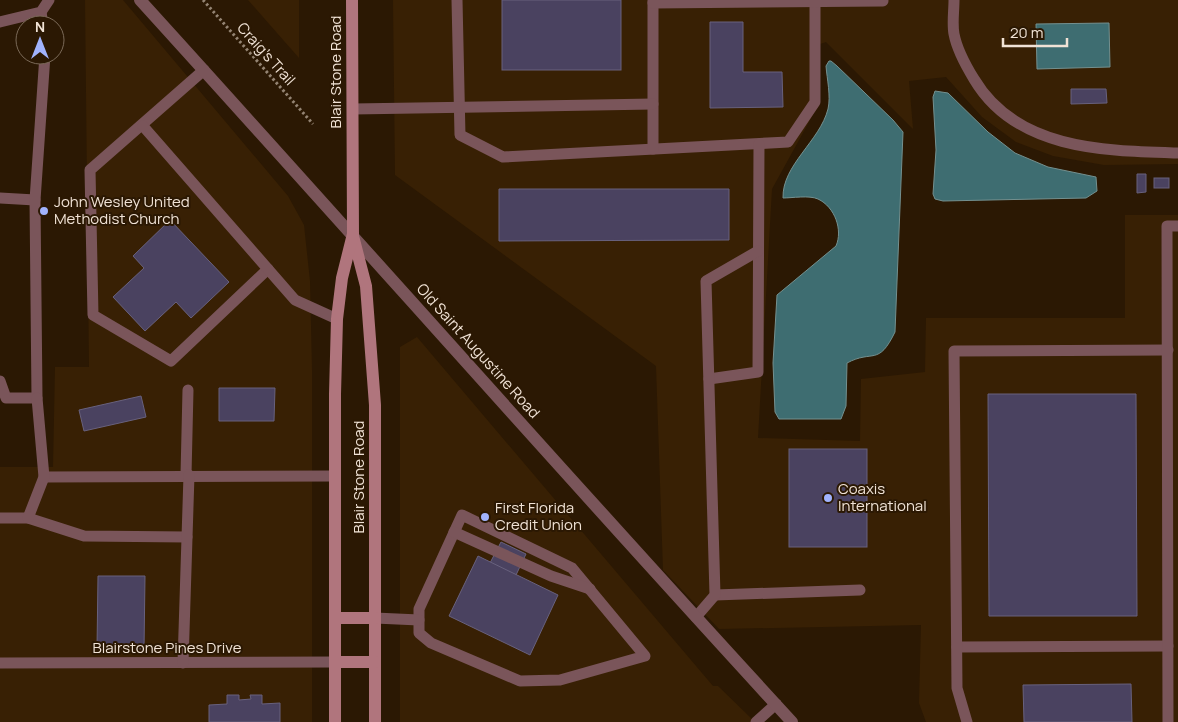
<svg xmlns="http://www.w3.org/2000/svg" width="1178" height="722" viewBox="0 0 1178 722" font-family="Manrope,sans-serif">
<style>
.built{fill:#382004}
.water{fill:#3e6d71;stroke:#74908f}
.building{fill:#4a4260;stroke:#68617d}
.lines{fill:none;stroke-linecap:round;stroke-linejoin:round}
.path{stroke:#948473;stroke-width:3;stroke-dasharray:2.5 2.5;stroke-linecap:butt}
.service{stroke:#7a555a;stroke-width:11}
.tertiary{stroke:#7a555a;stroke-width:12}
.secondary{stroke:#b0757d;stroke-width:12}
.poi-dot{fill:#a1b3fd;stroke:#2b1803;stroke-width:2}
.labels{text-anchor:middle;stroke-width:4;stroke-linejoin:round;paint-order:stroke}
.street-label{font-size:15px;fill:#f1e3d6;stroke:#2b1803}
.poi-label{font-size:15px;fill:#f1e3d6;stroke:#2b1803;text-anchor:start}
</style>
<rect width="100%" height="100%" fill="#2b1803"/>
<!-- built -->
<g class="built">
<path d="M85,0h38l165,196 16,29 6,56 2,89v352h-312v-255h53l2,-100h34z"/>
<path d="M248,0h51v58z"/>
<path d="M393,0h785v164l-74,1 -51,-9 -37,-14 -34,-25 -36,-40 -37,4 4,48 -87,-87 -6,2v58l-48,87 -14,249 102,3 1,-62 64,-7 1,-54h199v-103h53v507h-252l-7,-19 2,-78 -202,4 -56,-59 -7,-204 -261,-191z"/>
<path d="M417,337l296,349h5l37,36h-355v-375z"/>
</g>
<!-- water -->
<g class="water">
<path d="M1109,23l1,44 -73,2 -1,-45z"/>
<path d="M829,61h2l6,5 56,54 10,12 -8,200c-17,35 -22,17 -48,31l-1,43 -5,13h-62l-4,-7 -2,-49 4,-68 59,-49c7,-16 -1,-39 -18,-47 -9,-4 -26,-1 -35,-1 -1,-33 37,-57 45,-89 3,-13 -1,-30 -2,-43z"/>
<path d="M935,91l13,2 40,39 27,21 33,14 48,10 1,14 -11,7 -143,3 -8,-2 -2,-5 3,-44 -3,-53z"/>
</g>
<!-- building -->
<g class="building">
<rect x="502" y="0" width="119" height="70"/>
<path d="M710,22h33v50h39l1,35 -73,1z"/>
<path d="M1071,89h35l1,14 -36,1z"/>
<path d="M1137,174h9v18l-9,1z"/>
<rect x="1154" y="178" width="15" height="10"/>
<path d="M499,189h230v51l-230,1z"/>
<path d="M170,220l59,62 -38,36 -15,-16 -31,29 -32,-34 31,-29 -11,-12z"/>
<path d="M219,388h56l-1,33h-55z"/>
<path d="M988,394h148l1,222h-148z"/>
<path d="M141,396l5,21 -62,14 -5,-21z"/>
<rect x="789" y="449" width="78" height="98"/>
<path d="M501,542l25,12 -10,21 -26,-12z"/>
<path d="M478,556l80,39 -28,60 -81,-39z"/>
<path d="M98,576h47l-1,73h-47z"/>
<path d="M1131,684l1,38h-108l-1,-37z"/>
<path d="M227,695h12v5l12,-1 -1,-4h12v9l18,-1v19h-71v-17l18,-1z"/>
</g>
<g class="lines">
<!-- path -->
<path class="path" d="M203,0l110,124"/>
<!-- service -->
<g class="service">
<path d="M457,0l3,135 43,22 285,-15 27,-40v-100"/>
<path d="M653,0v149"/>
<path d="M954,0c0,11 -2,24 0,34 3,16 12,32 20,45 42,71 131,72 204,74"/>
<path d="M653,3l230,-2"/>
<path d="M41,12l2,13"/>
<path d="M0,22l41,-10 8,-12"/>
<path d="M204,70l-114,100 3,145 78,46 97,-92"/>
<path d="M353,109l300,-5"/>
<path d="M143,126l152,174 42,19"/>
<path d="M0,198l35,2"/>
<path d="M709,379l49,-7 1,-228"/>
<path d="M0,381l6,17h31l-2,-198 10,-145"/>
<path d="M186,475l2,-85"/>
<path d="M44,477l290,-1"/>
<path d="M462,515l110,53 73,88 -85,24 -40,1 -89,-38 -12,-10v-24z"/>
<path d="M0,518h28l56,18 103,1"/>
<path d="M28,518l16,-41 -7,-79"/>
<path d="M454,532l97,44 39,13"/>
<path d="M715,595l145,-5"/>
<path d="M696,617l19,-22 -9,-314 52,-30"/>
<path d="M375,618l44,2"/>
<path d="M957,647l211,-1"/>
<path d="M0,663l335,-1"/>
<path d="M183,663l6,-188"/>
<path d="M756,722l20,-18"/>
<path d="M967,722l-10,-34 -3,-337 214,-1"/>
<path d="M1168,722l-1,-496h11"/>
</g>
<!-- tertiary -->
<path class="tertiary" d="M140,0c218,240 433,484 652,722"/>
<!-- secondary -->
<g class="secondary">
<path d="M353,236l13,50 9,119v317"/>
<path d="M335,618h40"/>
<path d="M335,662h40"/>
<path d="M335,722v-328l2,-75 5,-41 11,-44 -1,-234"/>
</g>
</g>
<!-- markers -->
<g class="poi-dot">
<circle cx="44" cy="211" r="5"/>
<circle cx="828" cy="498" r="5"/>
<circle cx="485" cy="517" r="5"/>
</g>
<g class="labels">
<!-- street labels -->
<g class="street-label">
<text transform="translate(266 54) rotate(48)" y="5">Craig's Trail</text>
<text transform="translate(336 72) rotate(-90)" y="5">Blair Stone Road</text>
<text transform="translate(478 351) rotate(48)" y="5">Old Saint Augustine Road</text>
<text transform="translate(359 477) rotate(-90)" y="5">Blair Stone Road</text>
<text x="167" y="653">Blairstone Pines Drive</text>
</g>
<!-- poi labels -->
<g class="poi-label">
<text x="54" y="207">John Wesley United<tspan x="54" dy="17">Methodist Church</tspan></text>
<text x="838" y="494">Coaxis<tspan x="838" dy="17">International</tspan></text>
<text x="495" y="513">First Florida<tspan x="495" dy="17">Credit Union</tspan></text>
</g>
</g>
<!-- north arrow -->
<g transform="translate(40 40)"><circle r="24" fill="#2b1803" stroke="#7a6957"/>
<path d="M0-4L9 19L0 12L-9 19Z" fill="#a1b3fd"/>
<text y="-8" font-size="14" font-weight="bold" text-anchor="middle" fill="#f1e3d6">N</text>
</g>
<!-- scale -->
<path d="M1003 38v8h64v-8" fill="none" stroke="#f1e3d6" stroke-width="2.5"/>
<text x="1010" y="38" font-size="15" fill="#f1e3d6" stroke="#2b1803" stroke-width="4" paint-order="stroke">20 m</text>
</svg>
